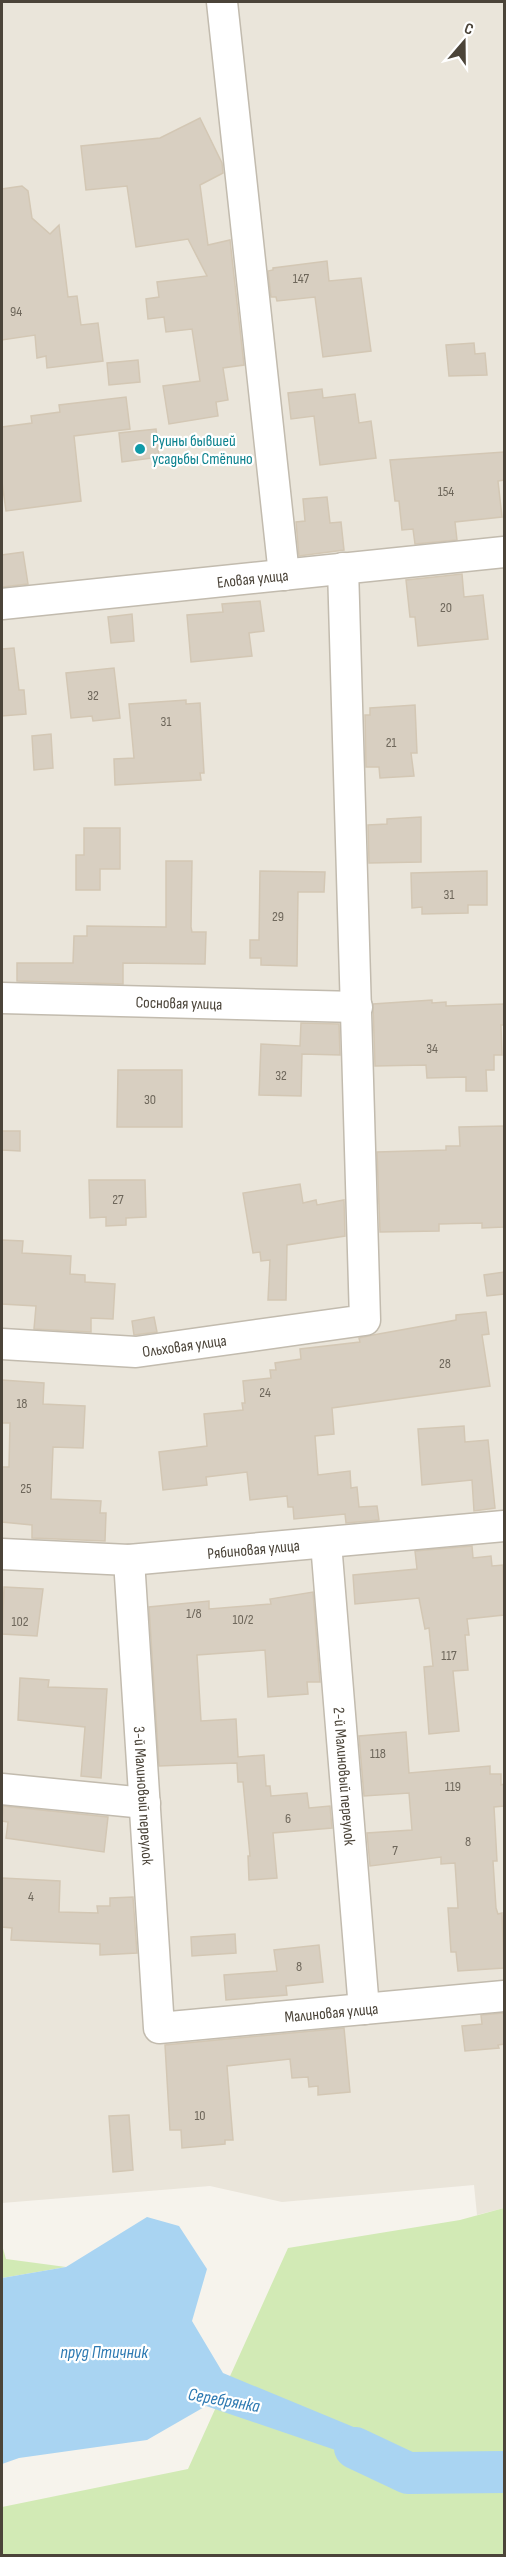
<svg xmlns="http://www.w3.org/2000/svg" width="506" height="2557" viewBox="0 0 506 2557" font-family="'Sofia Sans Condensed',sans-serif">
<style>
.residential{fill:#eae5da}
.green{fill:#d2eab5}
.water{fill:#a9d4f2}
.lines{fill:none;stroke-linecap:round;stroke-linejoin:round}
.river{stroke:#a9d4f2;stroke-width:42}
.building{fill:#d8cfc1;stroke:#d3c7b4;stroke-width:1.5}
.minor-casing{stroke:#c2bbae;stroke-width:33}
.minor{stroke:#fff;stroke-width:30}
.culture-dot{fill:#0f9aa8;stroke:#fff;stroke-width:2}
.labels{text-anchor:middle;stroke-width:4.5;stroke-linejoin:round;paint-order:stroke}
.number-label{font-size:14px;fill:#6e675b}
.culture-label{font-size:16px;fill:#0d838f;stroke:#fff;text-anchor:start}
.street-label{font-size:16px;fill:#4b4439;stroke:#fff}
.water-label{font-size:18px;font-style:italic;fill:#2e7ab2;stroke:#fff}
</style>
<rect width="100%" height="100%" fill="#f6f3ec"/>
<!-- residential -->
<path class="residential" d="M2,2h502v2206l-27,7 -3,-30 -192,17 -72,-16 -208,17z"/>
<!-- green -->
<g class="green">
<path d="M504,2208v347l-502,1v-49l186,-38 100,-221 172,-28z"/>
<path d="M2,2245l4,14 60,8 -64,11z"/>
</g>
<!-- water -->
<path class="water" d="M147,2217l32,9 28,43 -15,52 31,52 133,55 52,45 -58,-18 -144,-49 -59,34 -128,18 -17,6v-186l64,-11z"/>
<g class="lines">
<!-- river -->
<path class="river" d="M355,2448l53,25 96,-1"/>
</g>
<!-- building -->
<g class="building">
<path d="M200,118l22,45 1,10 -23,12 8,60 22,-5 14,125 -21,3 5,32 -12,2 2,14 -49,8 -6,-38 37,-5 -8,-52 -26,3 -2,-15 -16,2 -2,-20 13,-2 -2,-15 50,-6 -19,-37 -52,8 -9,-61 -41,4 -5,-44 79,-8z"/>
<path d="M22,186l6,5 4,27 18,16 9,-9 9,72 9,-1 4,29 17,-2 5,38 -56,7 -1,-12 -9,2 -2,-23 -33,5v-151z"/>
<path d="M327,261l2,20 32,-3 10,73 -48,6 -8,-60 -38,4 -1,-4h-5l-3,-26 5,-1v-2z"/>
<path d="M474,343l1,11 10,-1 2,22 -38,1 -3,-31z"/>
<path d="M138,360l2,22 -31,3 -2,-22z"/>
<path d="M322,389l1,9 32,-4 4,29 12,-2 5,37 -56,7 -6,-49 -23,3 -3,-26z"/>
<path d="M126,397l4,32 -56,7 7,65 -75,10 -4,-29v-55l30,-4 -1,-7 29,-4 -1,-7z"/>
<path d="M156,429l3,28 -37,5 -3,-29z"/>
<path d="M504,452v28l-6,1 4,36 -47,5 2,18 -42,4 -2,-15 -11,1 -3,-29h-4l-5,-41z"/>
<path d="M327,497l3,26 11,-1 3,28 -45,6 -3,-34 9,-1 -2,-22z"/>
<path d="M23,552l5,32 -26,3v-32z"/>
<path d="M462,574l2,23 19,-2 5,44 -70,7 -3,-29h-5l-4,-37z"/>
<path d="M260,601l4,30 -15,2 3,23 -61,6 -4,-47 36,-3 -1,-8z"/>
<path d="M132,614l2,27 -23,2 -3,-26z"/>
<path d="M14,648l5,42h5l2,24 -24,2v-67z"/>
<path d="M114,668l6,50 -27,3 -1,-5 -21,2 -5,-45z"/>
<path d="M186,700v4l14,-1 4,70h-4l1,7 -86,5 -1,-26 20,-1 -5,-54z"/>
<path d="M415,705l2,48h-6l3,23 -34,2 -1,-11h-13l-1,-52h5v-7z"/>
<path d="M51,734l2,34 -19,2 -2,-34z"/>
<path d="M421,817v45l-52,1 -1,-38 19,-1v-5z"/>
<path d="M84,828h36v41h-20v21h-24v-35h8z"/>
<path d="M166,861h26l-1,66 1,5h14l-1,32 -82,-1v21l-106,-3v-18h56l1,-27h13v-10l79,1z"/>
<path d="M260,871l65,1 -1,20h-26l-1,74 -36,-1v-7h-11v-18h9z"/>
<path d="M487,871v34h-19v8l-46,1v-7l-10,1 -1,-35z"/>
<path d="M432,1000v3l14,-1v4l58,-2v21h-3l1,30h-8v15h-8l1,21h-21v-14l-39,1 -1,-13 -51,1 -2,-62z"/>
<path d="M301,1023l38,1 1,31 -38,-1 -1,42 -42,-1 2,-51 39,2z"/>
<path d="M118,1070h64v57h-65z"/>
<path d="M504,1126v101l-22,1v-5l-43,1v7l-59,1 -3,-80 69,-2v-4h14l-1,-19z"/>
<path d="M2,1131h18v20l-18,-1z"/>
<path d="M89,1180h56l1,37 -20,1v7l-20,1v-9l-16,1z"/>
<path d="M300,1184l3,19 13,-3 1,5 27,-5 1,36 -58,9 -1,55h-18l2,-40 -9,1 -1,-9 -7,1 -10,-60z"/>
<path d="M2,1240l21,1 -1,12 49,3 -1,18 15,1v7l30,2 -2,35 -22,-1v14l-57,-3 2,-23 -34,-2z"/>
<path d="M504,1272v22l-17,2 -3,-21z"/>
<path d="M486,1312l3,22 -7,1 8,51 -158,22 2,26 -19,2 3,39 32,-4 1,17 6,-1 2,20 18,-1 2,14 -33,3 -1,-9 -51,5 -1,-12h-5l-1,-11 -37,4 -3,-28 -41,5 1,8 -44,5 -4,-38 48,-6 -3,-32 39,-4 -1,-7h3l-2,-22 28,-3 -1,-8h6l-1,-7 26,-4 -1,-10 60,-7 -1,-4 14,-3 83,-15v-5z"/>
<path d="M154,1317l3,15 -23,3 -2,-14z"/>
<path d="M2,1380l42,3 -1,21 42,2 -2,42 -30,-1 -2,52 50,2 -1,12h6l-1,28 -73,-3v-13l-30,-3v-55h7l1,-44h-8z"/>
<path d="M464,1426l1,16 23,-2 7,68 -21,3 -2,-31 -50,5 -4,-56z"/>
<path d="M472,1546l1,12 18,-2 1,10 11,-1 1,50 -37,4 2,16h-4l3,35 -15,1 6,60 -30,3 -5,-67 9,-1 -4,-38 -4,1 -6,-31 -64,6 -2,-29 64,-6 -2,-18z"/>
<path d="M4,1587l39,2 -6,47 -35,-2z"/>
<path d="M313,1592l7,90h-13l1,12 -40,3 -3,-47 -68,5 4,66 35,-2 2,38 26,-2 2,31h4l1,10 36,-3 2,15 21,-2 2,22 -59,5 4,45 -28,2 -1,-24h2l-7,-74h-5l-1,-19 -78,3 -10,-159 60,-6v8l62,-5 -1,-5z"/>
<path d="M20,1678l29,2 -1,7 59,2 -6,89 -20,-2 4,-49 -67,-7z"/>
<path d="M406,1732l3,41 81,-7v8h11v11l3,-1v22l-10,1 3,54h-4l3,47 2,6 4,-1 2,55 -46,3 -2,-19h-5l-3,-44h10l-3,-45 -14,1v-7l-71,9 -3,-33 45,-3 -3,-37 -45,3 -5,-60z"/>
<path d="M3,1806l105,11 -4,35 -98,-14 2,-16 -6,-1z"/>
<path d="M2,1878l58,3 -1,31 39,1 -1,-7h13v-8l23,-1 4,56 -37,2v-11l-89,-4 1,-12 -10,-1z"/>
<path d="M235,1934l1,19 -44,3 -1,-19z"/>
<path d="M319,1945l4,37 -37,4 1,9 -61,5 -2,-25 53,-4 -3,-21z"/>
<path d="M504,2013v31l-6,1 1,3 -34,3 -3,-25 20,-2 -1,-9z"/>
<path d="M344,2028l6,64 -32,3v-9l-9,1 -1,-10 -16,1 -2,-19 -63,7 6,74h-8v4l-43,4 -1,-18h-11l-5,-85z"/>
<path d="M129,2115l4,55 -20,2 -4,-56z"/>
</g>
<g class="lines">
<defs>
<g id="minor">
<path d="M222,2l62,573"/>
<path id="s1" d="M2,604l502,-52"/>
<path id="s2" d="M2,998l355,9"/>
<path id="s3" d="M2,1344l134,8 229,-32 -22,-752"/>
<path id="s4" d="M326,1543l38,466"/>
<path id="s5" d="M2,1554l127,6 375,-34"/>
<path id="s6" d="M129,1560l30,468 345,-32"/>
<path d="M2,1789l143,14"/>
</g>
</defs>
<!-- minor casing -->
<use href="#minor" class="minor-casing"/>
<!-- minor -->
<use href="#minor" class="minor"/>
</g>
<!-- markers -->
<circle class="culture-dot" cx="140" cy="449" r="6"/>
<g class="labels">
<!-- number labels -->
<g class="number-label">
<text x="301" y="283">147</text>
<text x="16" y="316">94</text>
<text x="446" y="496">154</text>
<text x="446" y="612">20</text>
<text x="93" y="700">32</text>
<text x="166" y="726">31</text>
<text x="391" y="747">21</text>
<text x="449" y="899">31</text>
<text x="278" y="921">29</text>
<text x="432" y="1053">34</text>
<text x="281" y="1080">32</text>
<text x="150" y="1104">30</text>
<text x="118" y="1204">27</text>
<text x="445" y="1368">28</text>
<text x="265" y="1397">24</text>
<text x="22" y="1408">18</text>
<text x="26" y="1493">25</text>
<text x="194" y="1618">1/8</text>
<text x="243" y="1624">10/2</text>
<text x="20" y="1626">102</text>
<text x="449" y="1660">117</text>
<text x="378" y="1758">118</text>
<text x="453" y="1791">119</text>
<text x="288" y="1823">6</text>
<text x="468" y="1846">8</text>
<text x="395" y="1855">7</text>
<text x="31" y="1901">4</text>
<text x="299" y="1971">8</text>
<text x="200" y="2120">10</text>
</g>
<!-- culture labels -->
<g class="culture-label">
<text x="152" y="446">Руины бывшей<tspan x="152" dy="18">усадьбы Стёпино</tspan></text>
</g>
<!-- street labels -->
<g class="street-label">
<text dy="6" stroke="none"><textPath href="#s1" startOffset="252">Еловая улица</textPath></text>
<text dy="6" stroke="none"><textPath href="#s2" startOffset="177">Сосновая улица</textPath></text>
<text dy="6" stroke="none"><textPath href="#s3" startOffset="183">Ольховая улица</textPath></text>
<text dy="6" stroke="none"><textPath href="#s5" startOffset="252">Рябиновая улица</textPath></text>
<text dy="6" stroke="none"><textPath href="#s4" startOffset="234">2-й Малиновый переулок</textPath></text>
<text dy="6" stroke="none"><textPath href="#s6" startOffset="236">3-й Малиновый переулок</textPath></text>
<text dy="6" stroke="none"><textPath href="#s6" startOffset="642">Малиновая улица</textPath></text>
</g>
<!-- water labels -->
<g class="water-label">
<text x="104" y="2358">пруд Птичник</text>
<text transform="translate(224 2400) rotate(10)" y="6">Серебрянка</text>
</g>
</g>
<!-- border -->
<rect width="506" height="2557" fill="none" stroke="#4b4439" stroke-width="6"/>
<!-- north arrow -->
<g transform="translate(464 42) rotate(20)" stroke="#ffffff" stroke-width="4.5" paint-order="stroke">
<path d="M0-4.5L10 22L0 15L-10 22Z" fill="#4b4439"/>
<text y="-9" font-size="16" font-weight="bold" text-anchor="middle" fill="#4b4439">С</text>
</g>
</svg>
